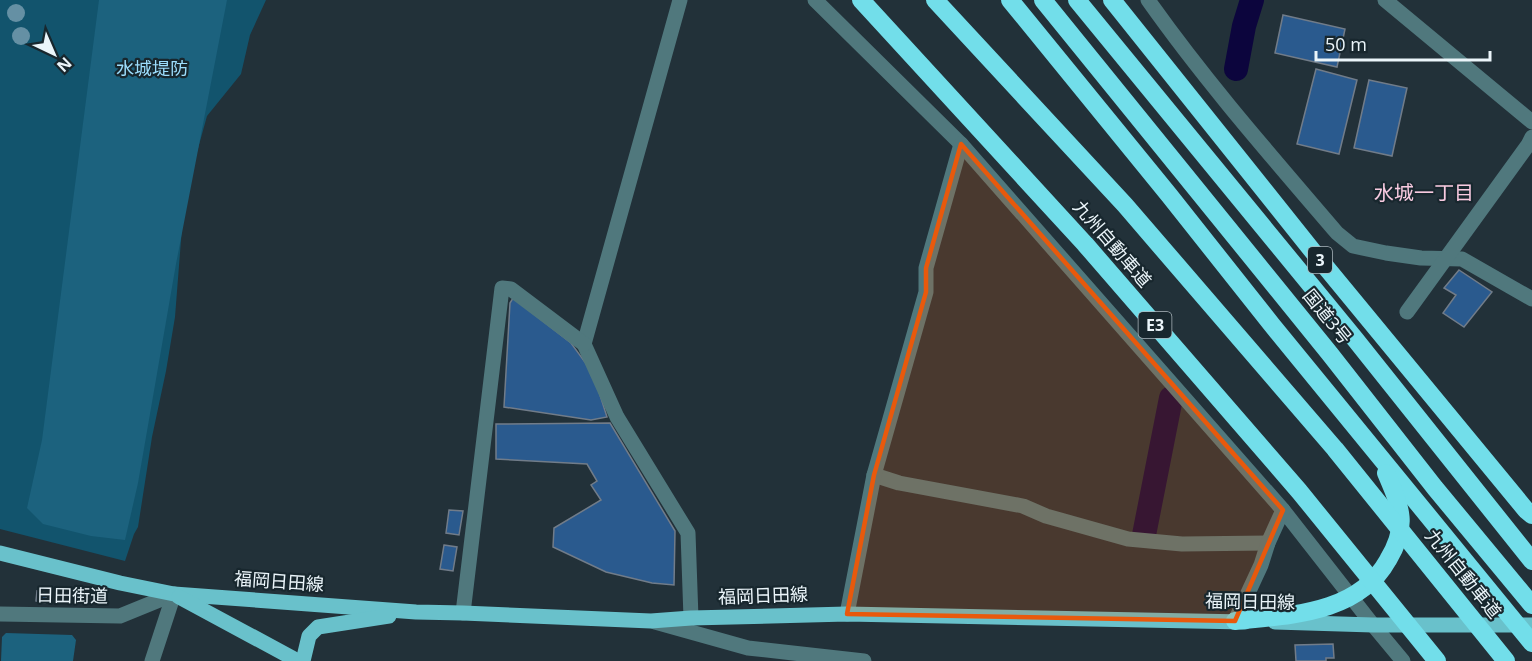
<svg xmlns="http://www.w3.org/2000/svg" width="1532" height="661" viewBox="0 0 1532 661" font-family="'Open Sans','Noto Sans JP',sans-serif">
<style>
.green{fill:#12546d}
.forest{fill:#1c627e}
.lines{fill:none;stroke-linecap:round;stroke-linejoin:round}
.canal{stroke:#0c053d;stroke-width:24}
.building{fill:#2a5a8e;stroke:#717c89;stroke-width:1.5}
.minor{stroke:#50787d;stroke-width:15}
.major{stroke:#69c1cb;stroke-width:15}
.highway{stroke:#72deea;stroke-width:18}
.highway-bridge{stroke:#72deea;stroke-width:18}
.tree{fill:#6590a4}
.marked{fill:#e8590c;fill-opacity:0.2;stroke:#e8590c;stroke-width:4.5;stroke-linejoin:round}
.labels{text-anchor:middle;stroke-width:4.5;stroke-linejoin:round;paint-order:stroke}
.shield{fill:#18272e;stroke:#acb7bd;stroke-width:1.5}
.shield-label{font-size:16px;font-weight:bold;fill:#ebf5fa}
.park-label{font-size:18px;fill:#9cddfc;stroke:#18272e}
.street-label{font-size:18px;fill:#ebf5fa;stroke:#18272e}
.neighbourhood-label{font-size:20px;fill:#f8cae0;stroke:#18272e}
</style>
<rect width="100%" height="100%" fill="#223139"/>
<!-- green -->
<path class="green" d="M0,0h266l-16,35 -9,39 -34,42 -18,65 -5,21 -9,115 -9,54 -14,66 -14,90 -4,7 -9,27 -125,-32z"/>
<!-- forest -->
<g class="forest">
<path d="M99,0h128l-51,264 -38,219 -13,57 -34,-4 -48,-12 -16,-16 15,-68z"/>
<path d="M6,633l66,2 4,5 -3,21h-72l1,-24z"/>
</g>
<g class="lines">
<!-- canal -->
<g class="canal">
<path d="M1236,69l8,-43 8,-26"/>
<path d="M1144,535l27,-137"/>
</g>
</g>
<!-- building -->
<g class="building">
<path d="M1283,15l62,14 -8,38 -62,-14z"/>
<path d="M1316,69l41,11 -18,74 -42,-10z"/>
<path d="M1369,80l38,8 -15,68 -38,-8z"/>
<path d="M1459,270l33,22 -28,35 -21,-14 13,-18 -12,-7z"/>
<path d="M513,298l58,45 22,30 14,44 -16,3 -87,-13 6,-104z"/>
<path d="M610,423l65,108 -1,54 -22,-2 -46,-11 -53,-25 1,-19 47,-28 -10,-15 6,-4 -10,-17 -91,-5v-35z"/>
<path d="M449,510l14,1 -4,24 -13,-2z"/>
<path d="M444,545l13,2 -4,24 -13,-2z"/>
<path d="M37,591l10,2 -2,10 -9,-2z"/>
<path d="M1333,644l1,14h-8v3h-30l-1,-16z"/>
</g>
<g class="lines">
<!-- minor -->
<g class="minor">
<path d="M680,0l-96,344 33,73 71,116 3,85"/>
<path d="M815,0l146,144 322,366 90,115 30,36"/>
<path d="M1148,0c58,82 124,157 189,233l16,13 33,7 35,5 41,1 70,40"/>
<path d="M1385,0l147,122"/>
<path d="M1407,312l121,-167 4,-8"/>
<path d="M874,475l25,8 124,23 23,10 82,23 54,5 86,-1"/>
<path d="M463,613l39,-325 9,1 73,55"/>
<path d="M0,614l120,2 54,-22"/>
<path d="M847,614l27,-139 52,-183v-24l35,-124"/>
<path d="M1235,621l26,-56 7,-22 15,-33"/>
<path d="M655,622l93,26 116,13"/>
<path d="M152,661l22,-67"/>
</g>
<!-- major -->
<g class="major">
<path d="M0,553l120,30 54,11 242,18 47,1 188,8 40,-3 156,-4 398,8"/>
<path d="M179,597l119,64"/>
<path d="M1275,622l98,3h159"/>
<path d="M303,661l6,-25 9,-9 71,-11"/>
</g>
<!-- highway -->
<g class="highway">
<path d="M1010,0l159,195 103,130 260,318"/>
<path d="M1043,0l287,354 105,134 97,117"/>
<path d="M1077,0l278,339 177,222"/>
<path d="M1112,0l203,254 211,256 6,5"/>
<path d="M1235,621c55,-6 123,-7 153,-61 21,-35 13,-52 -2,-87"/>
</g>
<!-- highway-bridge -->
<g class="highway-bridge">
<path d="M861,0l224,244 214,247 138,170"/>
<path d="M935,0l190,205 210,244 171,212"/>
</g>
</g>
<!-- trees -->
<g class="tree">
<circle cx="16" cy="13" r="9"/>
<circle cx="21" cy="36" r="9"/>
</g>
<!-- marked area -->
<path class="marked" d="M961,144l322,366 -48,111 -388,-7 27,-139 52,-183v-24z"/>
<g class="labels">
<!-- shield labels -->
<g class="shield">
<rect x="1308" y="247" width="24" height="26" rx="4.5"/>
<rect x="1138.5" y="312" width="33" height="26" rx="4.5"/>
</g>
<g class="shield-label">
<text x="1320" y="266">3</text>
<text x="1155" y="331">E3</text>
</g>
<!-- park labels -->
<g class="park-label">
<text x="152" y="75">水城堤防</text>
</g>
<!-- street labels -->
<g class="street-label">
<text transform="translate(1112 244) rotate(49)" y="6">九州自動車道</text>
<text transform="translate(1327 317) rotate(51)" y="6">国道3号</text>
<text transform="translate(1463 574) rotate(51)" y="6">九州自動車道</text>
<text transform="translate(279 582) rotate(4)" y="6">福岡日田線</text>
<text transform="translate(72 596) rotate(1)" y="6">日田街道</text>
<text transform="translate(763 596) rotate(-2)" y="6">福岡日田線</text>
<text transform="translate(1250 602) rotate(1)" y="6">福岡日田線</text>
</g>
<!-- neighbourhood labels -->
<g class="neighbourhood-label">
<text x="1424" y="200">水城一丁目</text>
</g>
</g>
<!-- north arrow -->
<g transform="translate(54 54) rotate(136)" stroke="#18272e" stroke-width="4.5" paint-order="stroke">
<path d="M0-4.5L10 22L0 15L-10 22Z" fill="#ebf5fa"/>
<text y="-9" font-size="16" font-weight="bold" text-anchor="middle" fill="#ebf5fa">N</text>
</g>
<!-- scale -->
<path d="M1316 51v9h174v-9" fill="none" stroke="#ebf5fa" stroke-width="3"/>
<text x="1325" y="51" font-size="18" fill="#ebf5fa" stroke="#18272e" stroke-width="4.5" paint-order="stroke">50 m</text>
</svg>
